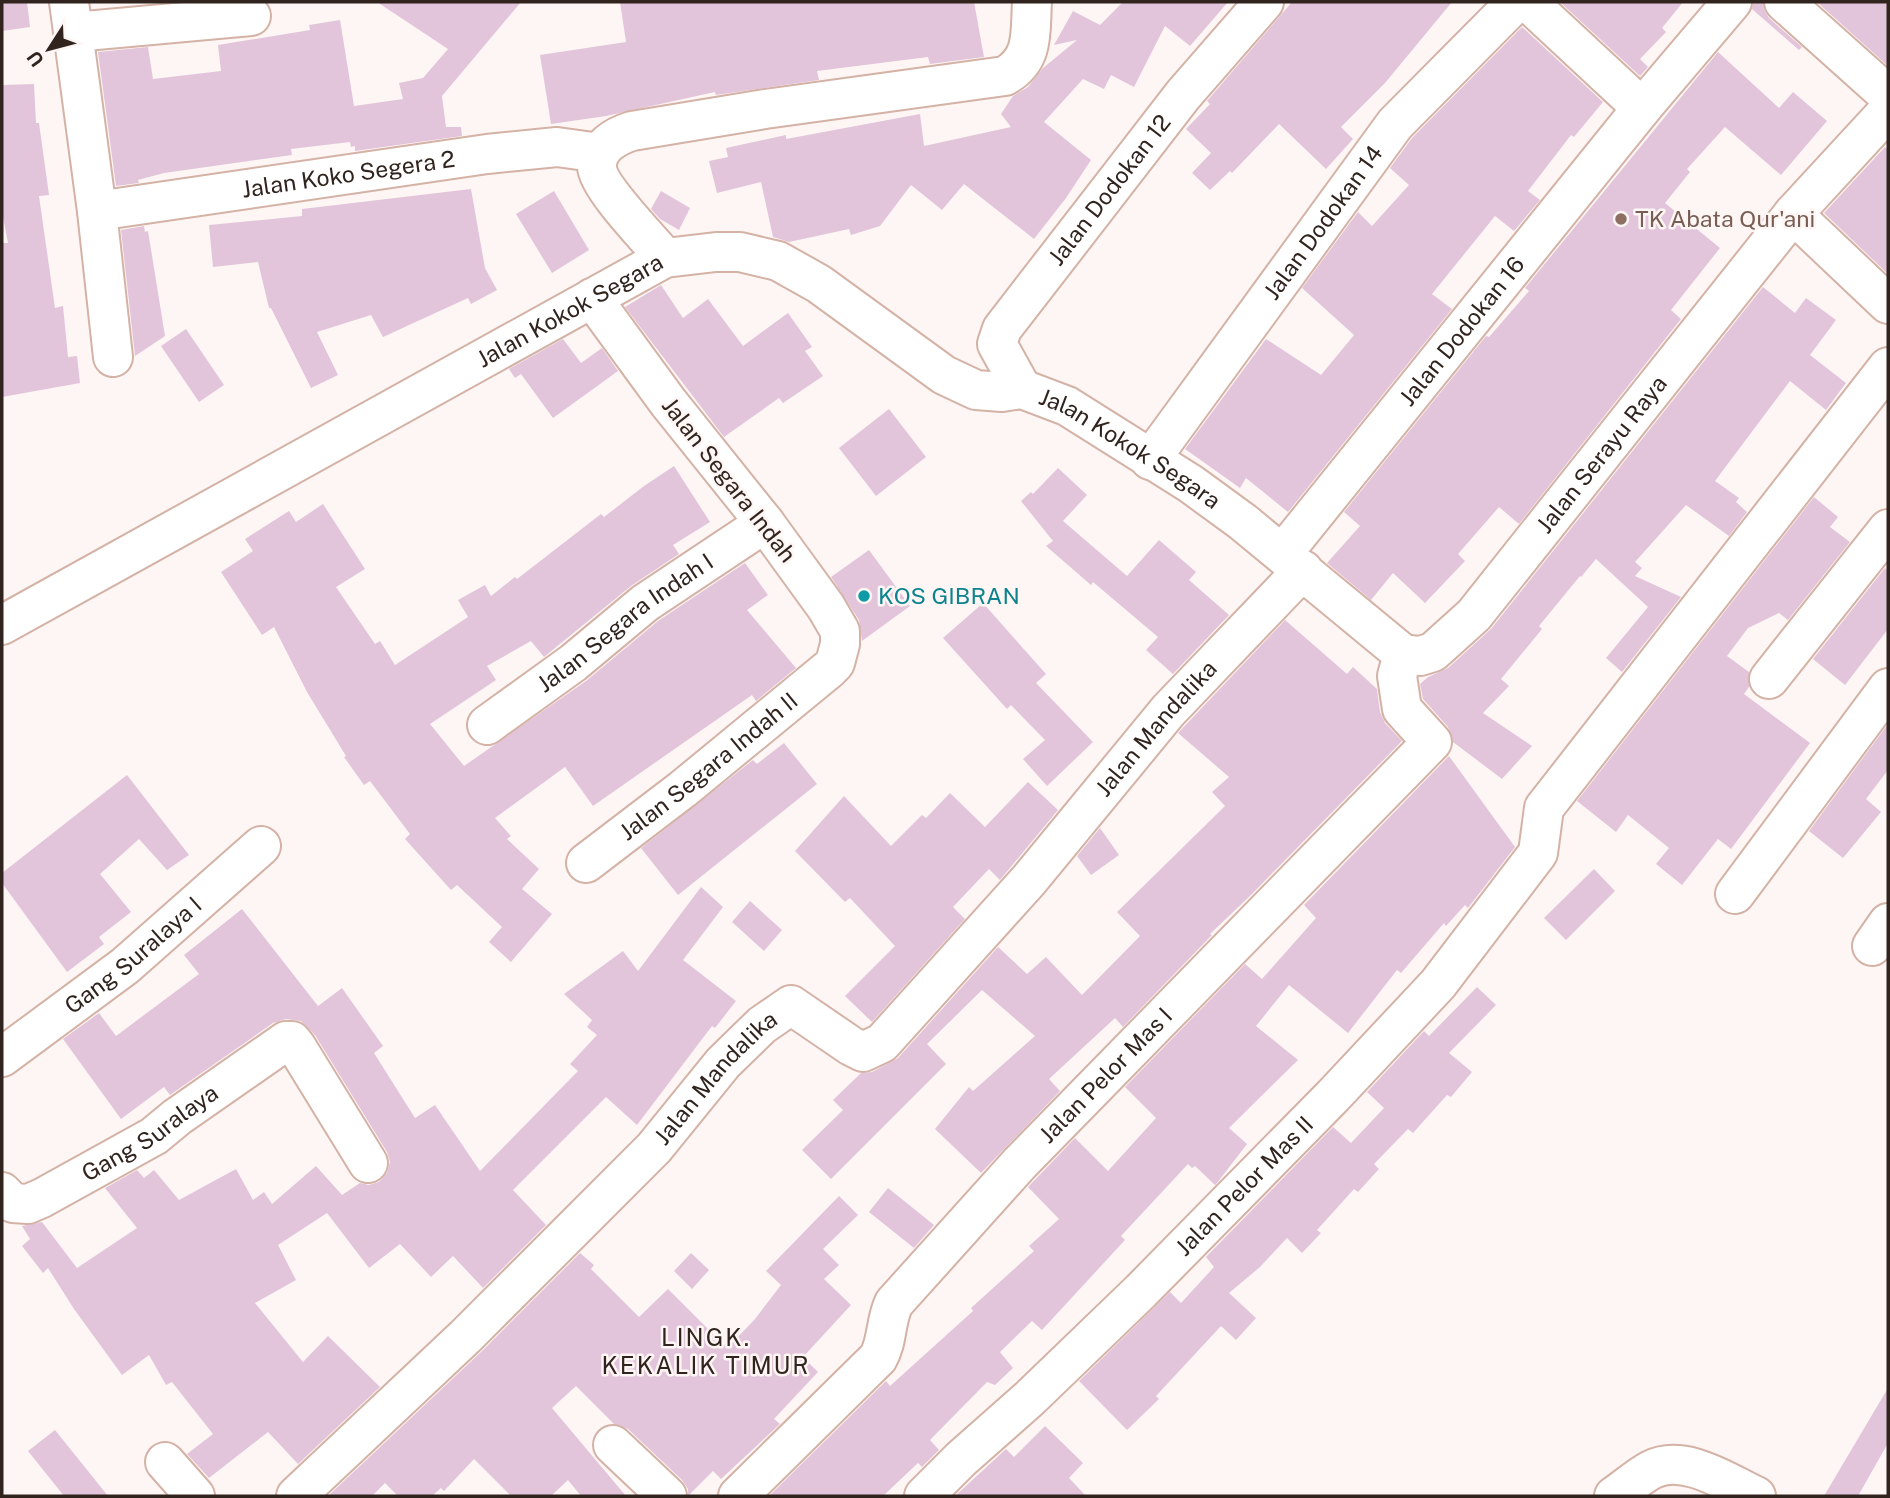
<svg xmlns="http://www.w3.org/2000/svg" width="1890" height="1498" viewBox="0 0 1890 1498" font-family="'Public Sans',sans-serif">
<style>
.building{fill:#e2c5da}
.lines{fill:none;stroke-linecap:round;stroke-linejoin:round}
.minor-casing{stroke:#d4b2a6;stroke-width:42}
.minor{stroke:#fff;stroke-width:38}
.education-dot{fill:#8d6e63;stroke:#fef6f4;stroke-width:2.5}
.culture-dot{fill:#0f9aa8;stroke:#fef6f4;stroke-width:2.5}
.labels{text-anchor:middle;stroke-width:5;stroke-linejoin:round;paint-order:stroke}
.street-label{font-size:23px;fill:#31241f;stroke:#fef6f4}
.education-label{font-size:23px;fill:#785e54;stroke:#fef6f4;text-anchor:start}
.culture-label{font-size:23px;fill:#0d838f;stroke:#fef6f4;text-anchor:start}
.neighbourhood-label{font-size:24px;letter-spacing:2px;fill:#31241f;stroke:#fef6f4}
</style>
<rect width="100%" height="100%" fill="#fef6f4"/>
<!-- building -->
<g class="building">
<path d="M2,2h25l3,25 -28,4z"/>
<path d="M377,2h144l-79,94 4,31h15l1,9 -107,15v-5l-4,1 -1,-5 -59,7 1,6 -128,18 -26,7 1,3 -23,3 -18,-134 50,-5 5,32 68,-8 -3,-26 92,-15 -1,-5 31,-5 14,86 49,-7 -4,-16 24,-5 25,-29z"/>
<path d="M620,2h354l10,55 -54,7 -2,-7 -111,14 2,9 -103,15 -1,-3 -109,24 -55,8 -11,-69 86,-13z"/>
<path d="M1123,2h105l-38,44 -25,-20 -31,61 -23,-12 -7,14 -21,-10 -39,43 47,38 -25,38 -32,41 -70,-55 -22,26 -31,-25 -31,41 -29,9 -2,-6 -60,13 -16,-5 -12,-55 -44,11 -8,-32 19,-4 -2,-9 60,-13v4l134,-25 4,32 87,-19 -10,-13 12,-18 15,-9 15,-19 34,-28 -23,5 19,-34 27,14z"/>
<path d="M1292,2h160l-67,81 -44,44 12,12 -27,30 -47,-45 -47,49 -2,-2 -20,19 -18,-17 19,-20 -25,-24 24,-25 -3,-3z"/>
<path d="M1560,2h123l-21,26 4,4 -26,27 8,8 -8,9z"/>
<path d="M1753,2h10l1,7 5,9 33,29 -3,3 -47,-41z"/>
<path d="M1817,2h71v64z"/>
<path d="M1522,27l81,75 -29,35 -3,-2 -43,56 12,9 -26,31 -19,-15 -63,78 20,15 -164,203 -42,-34 -6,10 -55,-39 81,-110 55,36 33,-40 -52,-47 56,-76 14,14 37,-41 -19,-17 22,-30z"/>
<path d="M1718,52l61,56 14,-16 34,29 -46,54 -56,-48 -38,42 3,3 -25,31 55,45 -49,62 10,9 -162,205 -20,-17 -41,47 7,7 -40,42 -32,-30 -22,27 -44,-37 33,-37 -16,-14 142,-176 3,1 40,-46 -4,-3z"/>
<path d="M34,84l2,39h3l10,72 -10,1 16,112 8,-2 5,51 9,-1 3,27 -78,14v-154h6l-6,-32v-126z"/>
<path d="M1885,147l3,3v124l-64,-61z"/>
<path d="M471,189l14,79 12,22 -26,14 -3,-6 -85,39 -12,-22 -54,17 21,43 -27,13 -40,-80h-2l-11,-46 -45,5 -4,-42 93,-9v-7z"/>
<path d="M554,191l35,59 -37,23 -36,-59z"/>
<path d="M661,191l29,17 -11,22 -19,-11 -9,-10z"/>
<path d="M144,226l1,6 3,-1 17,105 -30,20 -14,-126z"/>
<path d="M661,285l22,33 25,-19 35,47 45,-33 24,34 -7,4 18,25 -40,27 -4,-5 -55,39 -99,-130z"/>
<path d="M1763,287l32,26 11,-15 30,22 -26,35 36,28 -20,27 -36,-29 -75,100 24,17 -3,4 11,10 -18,24 -43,-31 -51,57 7,6 -7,8 46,21 -59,75 -16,-14 42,-51 -52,-48 -15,18 -1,-1 -41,50 3,3 -41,50 8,7 -26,27 49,33 -30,33 -49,-37 -5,-15 -25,-28 -3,-15 8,-7 20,-9 43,-39z"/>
<path d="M186,329l38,56 -25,17 -38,-56z"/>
<path d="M563,339l18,24 21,-15 16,23 -65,47 -32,-44 -6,4 -6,-9z"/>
<path d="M889,409l37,48 -50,39 -37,-48z"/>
<path d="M674,466l36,56 -37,23 6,9 -48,32 -87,71 -13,-16 -44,25 9,14 -66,44 34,42 122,-85 72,-60 87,-58 23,32 -21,15 49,58 -40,33 -4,-6 -159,111 -28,-39 -70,51 16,18 -4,3 32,30 -17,20 30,25 -41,48 -22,-20 13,-15 -45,-42 -6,5 -46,-51 5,-5 -40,-53 -6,4 -20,-28 2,-1 -39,-64 -33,-65 -12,8 -41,-63 32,-21 -8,-12 44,-28 7,11 27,-18 42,65 -29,18 39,57 5,-3 15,24 73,-48 -10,-17 27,-15 6,11 24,-19 2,2 84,-65 3,3 40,-31z"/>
<path d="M1058,468l29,27 -24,26 64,55 32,-36 37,32 -7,8 40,35 -56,59 -27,-24 12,-13 -65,-55 -2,3 -45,-39 7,-5 -32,-40 10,-9 2,2z"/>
<path d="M1814,497l24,20 -8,10 20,15 -62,78 -9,-7 -31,15 -21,28 22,16v15l-5,7 66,49 -79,106 -13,-10 -36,46 -26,-21 13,-16 -41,-33 -12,17 -39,-31z"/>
<path d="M869,550l41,56 -48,35 -3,-21 -28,-43z"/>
<path d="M1885,568l3,3v58l-43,56 -32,-26z"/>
<path d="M983,603l63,71 -10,9 57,59 -46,44 -24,-27 22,-19 -34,-35 -4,4 -64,-71z"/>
<path d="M1285,620l62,54 6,-7 24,22 3,23 5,11 17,18 -151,154 -41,39 2,1 -89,92 -8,-9 -66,61 11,12 -79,82 -46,-44 34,-42 4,4 62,-55 -53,-46 -55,54 19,20 -115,115 -29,-29 41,-40 -10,-10 28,-27 11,-1 26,-14 100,-111 29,27 19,-17 36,38 58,-59 -23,-24 108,-106 -13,-14 17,-15 -51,-44z"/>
<path d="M1888,724v46l-22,29 15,13 -38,46 -34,-27z"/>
<path d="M784,743l33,41 -139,111 -37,-47 112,-88 4,4z"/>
<path d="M1449,756l66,91 -47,61 -3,-3 -19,21 -2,-3 -43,50 -4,-3 -49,63 -59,-48 -33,41 42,34 -69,68 18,16 -30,39 -2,2 -20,-19 -3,2 -4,-4 -67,72 4,4 -83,90 -10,-9 -32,31 13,16 -18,17 -8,-3 -57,58 9,10 -17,17 -4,-4 -35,33h-114l117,-115 4,5 83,-75 -2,-3 63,-57 -5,-5 30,-27 -31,-32 47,-49 33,33 48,-53 -31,-31 120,-123 17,15 54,-61 -12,-13z"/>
<path d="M127,775l62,80 -22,15 -28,-31 -39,35 31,38 -32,25 5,7 -37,28 -65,-89v-10z"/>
<path d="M1028,782l30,28 -58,70 -11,-11 -36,38 12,12 -93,103 -27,-26 50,-50 -45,-48 -5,4 -50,-51 49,-55 47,50 31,-31 4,3 24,-25 35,34z"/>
<path d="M1100,828l19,27 -28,20 -14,-19z"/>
<path d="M1594,869l21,22 -49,49 -22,-22z"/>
<path d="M701,887l22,20 -40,53 53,41 -21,27 -3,-2 -75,99 -31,-28 -93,93 33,35 -63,63 -30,-32 -22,21 -31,-33 -31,24 -42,-55 -49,32 18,35 -41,23 48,59 25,-26 52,51 -82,77 -30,-32 -59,46 -22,-24 26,-20 -41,-52 -6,3 -17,-30 -27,20 -48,-66 -26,-41 -5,5 -21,-27 8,-7 -8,-13 20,-4 35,46 60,-40 -32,-40 32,-18 7,8 10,-8 25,30 57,-31 17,31 11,-8 8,12 44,-38 26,29 18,-12 9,2 10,-3 8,-9 3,-11 -3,-10 -72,-117 -14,-14 -15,-2 -13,4 -103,72 -6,-8 -43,32 -58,-80 36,-26 17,23 83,-62 -15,-19 58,-46 76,97 24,-18 41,58 -9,7 41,65 20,-13 45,66 98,-100 -8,-7 27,-29 -10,-8 5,-7 -28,-26 59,-43 15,20z"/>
<path d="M750,901l32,29 -18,21 -32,-29z"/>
<path d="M1477,987l19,18 -47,48 23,19 -21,25 -4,-2 -34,38 -5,-4 -34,35 5,5 -21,23 -4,-3 -37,41 4,3 -19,20 -15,-15 -27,29 -31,26 27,25 -20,22 -15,-14 -65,70 3,3 -32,31 -48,-49 91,-89 11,11 33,-36 -8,-10 127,-130 18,16 33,-35 -17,-16 57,-61 5,5z"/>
<path d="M888,1188l46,37 -20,23 -45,-36z"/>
<path d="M839,1196l19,19 -35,34 16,16 -15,14 27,26 -48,52 15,15 -44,47 6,5 -59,55 -8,-8 -25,25v-7l-6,-9 -54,-51 -14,-5 -38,-38 -24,22 74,88h-45l-13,-16 -17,16h-40l-37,-37 -30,32 -3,-3 -9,8h-34l-13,-13 -13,13h-44l153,-144 99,-99 14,12 -3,4 48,48 29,-28 57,57 9,-10 2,3 19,-20 26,-34 -15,-14z"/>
<path d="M691,1253l18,17 -17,19 -18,-18z"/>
<path d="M1888,1388v55l-30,53h-34z"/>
<path d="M1045,1426l38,37 -14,15 17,18h-131l51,-47 8,8z"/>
<path d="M55,1430l53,66h-44l-36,-45z"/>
</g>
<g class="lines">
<defs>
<g id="minor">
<path d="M69,2l28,209 16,146"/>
<path d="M1528,2l114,106"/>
<path d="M1784,2l104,93"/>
<path d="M74,32l177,-16"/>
<path id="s1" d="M97,211l390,-57 70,-7 43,6"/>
<path d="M1793,214l95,90"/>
<path d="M665,258c-14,-17 -67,-71 -68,-91 -1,-20 19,-31 35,-36l133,-22 240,-33c30,-17 25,-44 27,-74"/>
<path id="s2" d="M1022,389l-25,-45 5,-15 181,-234 81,-93"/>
<path id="s3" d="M1150,460l245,-336 121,-122"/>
<path id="s4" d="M1283,553l359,-445 90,-106"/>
<path id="s5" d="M2,625l663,-367 51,-6h24l38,9 41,23 125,91 32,15 26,2 20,-3 45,17 124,78 52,38 160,132 17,2 13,-4 41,-37 319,-401 95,-103"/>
<path d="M1769,679l119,-150"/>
<path id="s6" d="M487,725l86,-62 72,-60 120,-80"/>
<path id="s7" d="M586,863l97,-74 146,-120 6,-6 5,-19v-13l-14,-24 -61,-84 -97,-121 -76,-104"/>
<path d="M1735,894l153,-206"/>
<path d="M1872,946l16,-23"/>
<path id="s8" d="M2,1057l123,-91 136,-120"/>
<path id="s9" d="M2,1192l11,11 15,1 14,-6 112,-62 23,-19 109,-76h6l4,5 72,117"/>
<path d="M613,1445l54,51"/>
<path d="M165,1462l30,34"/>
<path id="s10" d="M296,1496l170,-160 188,-188 69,-85 39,-38 29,-20 60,41 12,6 19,-9 147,-163 139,-169 135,-141"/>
<path id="s11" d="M738,1496l140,-138c10,-17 7,-37 16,-55l126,-140 412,-421 -30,-33 -5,-33 6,-22"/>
<path id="s12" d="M924,1496l37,-37 69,-61 111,-107 192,-195 105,-112 100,-131 6,-45 344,-441"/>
<path d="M1614,1496c12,-8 24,-19 37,-26 33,-17 75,12 105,26"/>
</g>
</defs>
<!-- minor casing -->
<use href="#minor" class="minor-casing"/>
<!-- minor -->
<use href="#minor" class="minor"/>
</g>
<!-- markers -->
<circle class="education-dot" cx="1621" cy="219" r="7"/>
<circle class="culture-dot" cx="864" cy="596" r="7"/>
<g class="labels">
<!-- street labels -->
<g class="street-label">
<text dy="8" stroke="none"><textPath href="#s1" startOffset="254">Jalan Koko Segera 2</textPath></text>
<text dy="8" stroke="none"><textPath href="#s2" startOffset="243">Jalan Dodokan 12</textPath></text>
<text dy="8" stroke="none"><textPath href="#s3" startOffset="294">Jalan Dodokan 14</textPath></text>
<text dy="8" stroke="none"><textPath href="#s5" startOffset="649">Jalan Kokok Segara</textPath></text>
<text dy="8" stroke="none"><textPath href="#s4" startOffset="285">Jalan Dodokan 16</textPath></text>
<text dy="8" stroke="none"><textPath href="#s5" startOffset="1279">Jalan Kokok Segara</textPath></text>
<text dy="8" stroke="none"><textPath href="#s5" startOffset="1913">Jalan Serayu Raya</textPath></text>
<text transform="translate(729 480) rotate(52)" y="8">Jalan Segara Indah</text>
<text dy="8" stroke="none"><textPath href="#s6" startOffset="172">Jalan Segara Indah I</textPath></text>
<text dy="8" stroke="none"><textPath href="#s10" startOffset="1223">Jalan Mandalika</textPath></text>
<text dy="8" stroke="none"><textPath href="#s7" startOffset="156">Jalan Segara Indah II</textPath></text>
<text dy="8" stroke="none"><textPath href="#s8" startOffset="166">Gang Suralaya I</textPath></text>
<text dy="8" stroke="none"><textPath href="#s11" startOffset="565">Jalan Pelor Mas I</textPath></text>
<text dy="8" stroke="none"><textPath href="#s10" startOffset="593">Jalan Mandalika</textPath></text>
<text dy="8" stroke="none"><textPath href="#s9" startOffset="172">Gang Suralaya</textPath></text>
<text dy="8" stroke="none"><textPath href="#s12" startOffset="446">Jalan Pelor Mas II</textPath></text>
</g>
<!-- education labels -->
<g class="education-label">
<text x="1635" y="227">TK Abata Qur'ani</text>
</g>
<!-- culture labels -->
<g class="culture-label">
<text x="878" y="604">KOS GIBRAN</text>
</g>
<!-- neighbourhood labels -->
<g class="neighbourhood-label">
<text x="706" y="1346">LINGK.<tspan x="706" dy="28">KEKALIK TIMUR</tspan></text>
</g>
</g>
<!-- border -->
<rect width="1890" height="1498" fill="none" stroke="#31241f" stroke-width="7"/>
<!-- north arrow -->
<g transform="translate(49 49) rotate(234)" stroke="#fef6f4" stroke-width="5" paint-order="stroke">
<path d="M0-5L12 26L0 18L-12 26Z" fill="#31241f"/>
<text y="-10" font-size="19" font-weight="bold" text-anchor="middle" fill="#31241f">U</text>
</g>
</svg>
